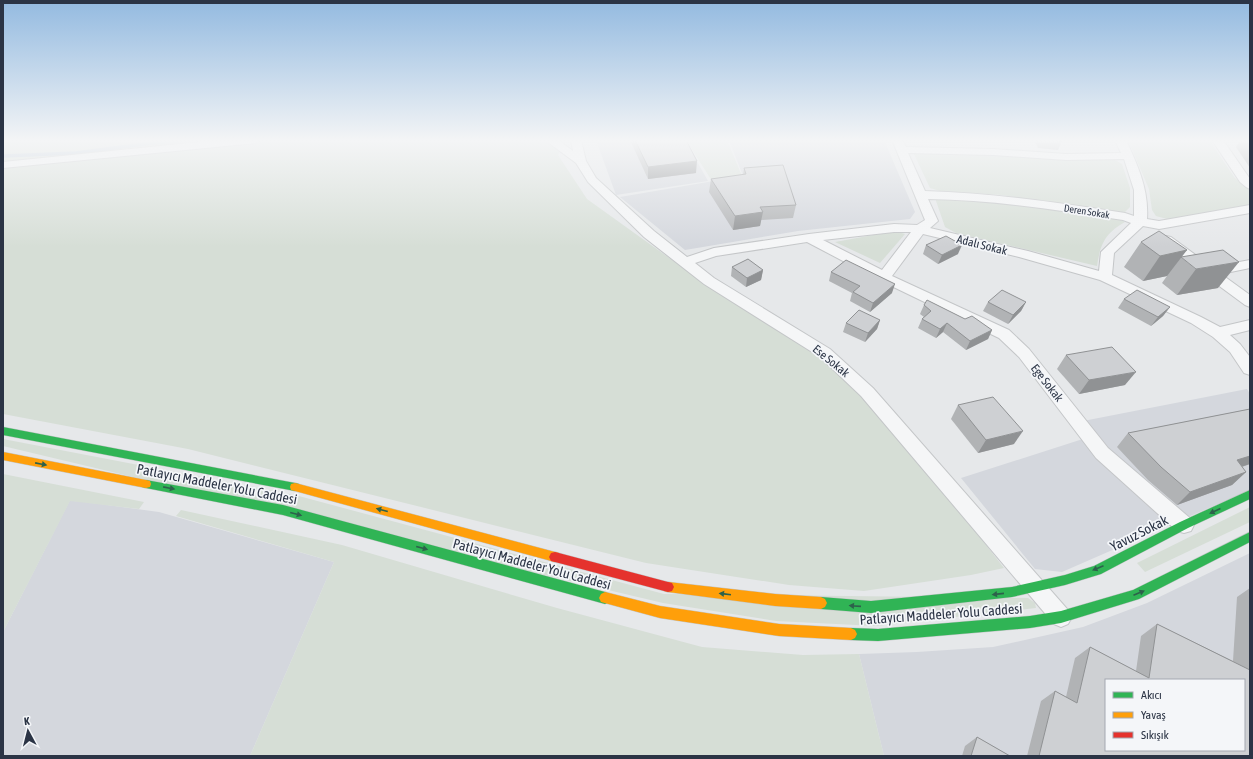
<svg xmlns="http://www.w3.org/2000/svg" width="1253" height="759" viewBox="0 0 1253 759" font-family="'Asap Condensed',sans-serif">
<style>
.built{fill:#d4d7dd;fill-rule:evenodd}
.green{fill:#d6ded6}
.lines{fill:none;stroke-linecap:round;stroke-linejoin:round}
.stream{stroke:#b4c4d5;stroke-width:3.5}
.street-casing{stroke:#c4c6c8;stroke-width:2}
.fast-casing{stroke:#c4c6c8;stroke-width:1}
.slow-casing{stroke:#c4c6c8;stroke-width:1}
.jam-casing{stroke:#c4c6c8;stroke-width:1}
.street{fill:#f5f6f7;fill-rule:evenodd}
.fast{fill:#30b455;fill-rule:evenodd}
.slow{fill:#ff9f0a;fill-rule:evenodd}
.jam{fill:#e5322d;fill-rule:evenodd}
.wall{fill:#b1b3b5}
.shaded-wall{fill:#909294}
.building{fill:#ced0d3;stroke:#909294;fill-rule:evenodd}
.oneway{fill:#2d614b}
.labels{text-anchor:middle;stroke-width:3.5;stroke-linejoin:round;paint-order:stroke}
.far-street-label{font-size:10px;fill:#2b3445;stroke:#f4f6f9}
.street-label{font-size:12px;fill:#2b3445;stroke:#f4f6f9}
.near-street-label{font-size:14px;fill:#2b3445;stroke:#f4f6f9}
</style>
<rect width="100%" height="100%" fill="#e6e8ea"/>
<!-- built -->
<g class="built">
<path d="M596,140h89l23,41 -92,14z"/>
<path d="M729,140h155l31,72 -5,7 -112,12 -113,19 -65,-53 123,-21z"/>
<path d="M1247,389l3,5v96l-188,82 -27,-3 -74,-91 128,-41 -11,-15z"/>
<path d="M70,500l89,12 175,50 -84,194h-247v-124z"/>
<path d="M1250,553v203h-366l-25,-102 58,-2 76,-5 90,-20 64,-24zM1106,680h138v70h-138z"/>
</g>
<!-- green -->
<g class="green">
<path d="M3,140h564l-9,15 29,44 92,66 136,84 68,64 121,155 -33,7 -107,16 -75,-6 -143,-22 -458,-114 -185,-35z"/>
<path d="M686,140h41l15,36 -30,5z"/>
<path d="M1128,140h77l6,3 24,35 15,12v15l-83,14 -11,-3 -4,-6 -3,-21z"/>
<path d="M918,152l197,8 7,4 8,24v19l-5,5 -14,1 -109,-18 -62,-4 -10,-3 -16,-34z"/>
<path d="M964,197l154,21 7,4c-20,11 -25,23 -28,44l-141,-33 -11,-6 -10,-29z"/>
<path d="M895,231l10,3 -25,29 -45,-21z"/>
<path d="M3,439l292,56 369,99 364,4 7,5 1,5 -160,18 -100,-5 -113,-18 -660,-157z"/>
<path d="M3,474l141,28 -5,7 -69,-8 -67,131z"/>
<path d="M1250,507v15l-105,50 -8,-9z"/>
<path d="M181,510l161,35 215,63 145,39 101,8 56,-1 25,102h-634l84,-194 -158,-46z"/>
</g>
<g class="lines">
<!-- stream -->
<path class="stream" d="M3,156l73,-3 76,-10 39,-3"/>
<defs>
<g id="street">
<path d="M219,140h42l-5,3 -253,25v-6z"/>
<path d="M545,140h13l15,11 -2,-11h10l5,21 10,17 58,53 33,26 27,-9 95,-14 85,-10 23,1 8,-5 -32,-78 1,-2h8l4,7 87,2 73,5 55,-1 -6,-13h11c12,26 23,50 21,79l12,2 91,-16v8l-91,16 -16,-3 -29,27 -2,22 89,42 19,10 30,-7v10l-20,5 10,9 10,13v18l-6,-2 -14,-21 -17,-15 -22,-14 -91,-43 -81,-23 -96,-23 -31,42 117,54 20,19 79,99 83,71 3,6 -3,6 -7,2 -7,-2 -81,-73 -77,-101 -20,-19 -120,-58 -72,-38 -91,14 -21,7 19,15 116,71 43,39 195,222 4,7 -4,7 -7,3 -7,-3 -193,-228 -41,-39 -116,-73 -60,-47 -56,-55 -12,-19zM908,153l85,2 73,5 58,-1 10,31v26l-9,-3c-66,-10 -132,-20 -200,-22zM928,199c66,1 130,11 195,21l8,3 -30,29 -2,19 -71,-20 -98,-23 8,-7zM894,232h17l-29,38 -59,-30z"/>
<path d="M1212,140h11l27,39v10l-4,-2 -6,-5z"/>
<path d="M1166,236l5,1 41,30 38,-7v8l-29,6 29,21v12l-5,-2 -84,-62 -1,-3 1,-3z"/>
</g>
<g id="fast">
<path d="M3,427l292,56 4,1 1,3 -1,3 -4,1 -292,-56z"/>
<path d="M146,480l137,25 322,87 4,2 2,4 -2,4 -4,2 -322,-89 -137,-27 -4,-1 -1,-3 1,-3z"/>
<path d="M1250,490v9l-62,29 -87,46 -36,11 -53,12 -141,16 -50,-4 -4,-2 -2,-4 2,-4 4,-2 50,4 141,-14 53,-12 29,-9 86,-44z"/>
<path d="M1250,532v10l-111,57 -78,24 -31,5 -152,13 -27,-1 -4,-2 -2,-4 2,-4 4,-2 27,1 152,-13 31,-5 72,-21z"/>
</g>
<g id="slow">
<path d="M3,452l143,28 4,1 1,3 -1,3 -4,1 -143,-28z"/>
<path d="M295,483l260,69 4,1 2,4 -2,4 -4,1 -260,-71 -4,-1 -1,-3 1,-3z"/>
<path d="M668,582l107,12 46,3 4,2 2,4 -2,4 -4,2 -46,-3 -107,-14 -4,-1 -2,-4 2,-4z"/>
<path d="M605,592l55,14 119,18 72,4 4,2 2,4 -2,4 -4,2 -72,-4 -119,-18 -59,-16 -2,-4 2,-4z"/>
</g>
<path id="jam" d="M555,552l113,30 4,1 2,4 -2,4 -4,1 -113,-30 -4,-1 -2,-4 2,-4z"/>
</defs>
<!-- street casing -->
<use href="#street" class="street-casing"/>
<!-- fast casing -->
<use href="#fast" class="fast-casing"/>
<!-- slow casing -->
<use href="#slow" class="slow-casing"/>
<!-- jam casing -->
<use href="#jam" class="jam-casing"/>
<!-- street -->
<use href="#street" class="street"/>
<!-- fast -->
<use href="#fast" class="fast"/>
<!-- slow -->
<use href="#slow" class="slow"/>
<!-- jam -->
<use href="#jam" class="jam"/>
</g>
<!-- wall -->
<g class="wall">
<path d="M630,140h56l10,33 -48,6z"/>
<path d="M1034,140h28v1l-4,9 -20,-2z"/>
<path d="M1241,140h9v28l-14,-21z"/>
<path d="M744,168l52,37 -3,13 -32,2 -1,6 -27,4 -24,-38 2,-13 32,-4z"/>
<path d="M1141,242l46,8 -6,7 37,31 -41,7 -15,-12 5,-7 -24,5 -19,-14z"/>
<path d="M926,245l32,9 -20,10 -15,-10z"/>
<path d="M732,267l31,3 -2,10 -15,7 -15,-11z"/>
<path d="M831,272l61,21 -22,19 -20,-11 2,-8 -23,-12z"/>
<path d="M1124,299l46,8 -7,9 -12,10 -33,-18z"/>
<path d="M988,302h38l-5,9 -13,13 -25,-13z"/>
<path d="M924,305l41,14 27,11 -4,9 -22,11 -23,-18 -7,6 -18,-10 4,-9 2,-2 -4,-3z"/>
<path d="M880,320l-3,9 -12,13 -22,-10 3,-9z"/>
<path d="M1066,355l59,30 -46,9 -22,-25z"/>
<path d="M958,405l56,39 -36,9 -27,-34z"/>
<path d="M1250,409v55l-8,3 4,5 -14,13 -55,20 -29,-25 -31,-33 11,-14z"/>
<path d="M1250,588v168h-223l14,-55 14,-10 11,6 9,-39 15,-11 46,24 5,-35 16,-12 76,37 4,-64z"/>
<path d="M977,737l33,19h-48l3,-10z"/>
</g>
<!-- shaded-wall -->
<g class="shaded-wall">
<path d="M697,161l-1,12 -48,6v-12z"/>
<path d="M763,212l-3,14 -27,4 2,-14z"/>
<path d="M962,245l-4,9 -20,10 4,-9z"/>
<path d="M1187,250l-20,26 -24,5 17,-25z"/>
<path d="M1239,262l-21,26 -41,7 19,-26z"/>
<path d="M763,270l-2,10 -15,7 1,-9z"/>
<path d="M895,284l-3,9 -22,19 3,-9z"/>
<path d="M1026,302l-5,9 -13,13 5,-9z"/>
<path d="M1170,307l-7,9 -12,10 7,-9z"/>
<path d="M880,320l-3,9 -12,13 3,-9z"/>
<path d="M947,323l-4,9 -7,6 4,-9z"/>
<path d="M992,330l-4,9 -22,11 4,-9z"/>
<path d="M1136,372l-11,13 -46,9 10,-14z"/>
<path d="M1023,431l-9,13 -36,9 8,-13z"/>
<path d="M1250,456v8l-28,9 15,-13z"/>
<path d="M1246,472l-14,13 -55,20 13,-13z"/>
</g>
<!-- building -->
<g class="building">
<path d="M635,140h51l11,21 -49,6z"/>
<path d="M1050,140h12v1z"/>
<path d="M783,165l13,40 -36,2 3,5 -28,4 -24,-37 35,-5 -2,-6z"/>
<path d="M1159,231l28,19 -27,6 -19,-14z"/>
<path d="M946,236l16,9 -20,10 -16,-10z"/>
<path d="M1223,250l16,12 -43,7 -15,-12z"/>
<path d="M748,259l15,11 -16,8 -15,-11z"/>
<path d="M846,260l49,24 -22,19 -20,-11 7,-6 -29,-14z"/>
<path d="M1002,290l24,12 -13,13 -25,-13z"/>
<path d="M1137,290l33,17 -12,10 -34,-18z"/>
<path d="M927,300l38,19 7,-3 20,14 -22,11 -23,-18 -7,6 -18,-10 9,-8 -7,-6z"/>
<path d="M859,310l21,10 -12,13 -22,-10z"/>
<path d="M1112,347l24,25 -47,8 -23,-25z"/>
<path d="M993,397l30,34 -37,9 -28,-35z"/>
<path d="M1250,409v47l-13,4 9,12 -56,20 -29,-25 -33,-34z"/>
<path d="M1157,624l93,46v86h-211l16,-65 22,12 13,-56 59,31zM1106,680h138v70h-138z"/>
<path d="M977,737l33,19h-39z"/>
</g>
<!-- one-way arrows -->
<defs><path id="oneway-solid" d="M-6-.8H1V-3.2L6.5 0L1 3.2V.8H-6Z"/></defs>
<g class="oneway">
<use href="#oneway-solid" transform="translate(41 464) rotate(11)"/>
<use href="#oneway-solid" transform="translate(169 488) rotate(11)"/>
<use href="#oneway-solid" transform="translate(382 510) rotate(-165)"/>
<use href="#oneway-solid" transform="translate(1215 511) rotate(155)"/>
<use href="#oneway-solid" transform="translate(296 514) rotate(15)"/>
<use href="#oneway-solid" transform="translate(422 548) rotate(15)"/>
<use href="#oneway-solid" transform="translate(1098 568) rotate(157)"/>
<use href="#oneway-solid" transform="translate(1139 593) rotate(-23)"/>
<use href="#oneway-solid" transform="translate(725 594) rotate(-173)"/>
<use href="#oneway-solid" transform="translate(998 594) rotate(174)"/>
<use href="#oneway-solid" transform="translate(855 606) rotate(-176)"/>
</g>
<!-- sky -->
<linearGradient id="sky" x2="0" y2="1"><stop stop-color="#93bae0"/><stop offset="0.57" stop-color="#f4f5f6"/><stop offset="1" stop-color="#f4f5f6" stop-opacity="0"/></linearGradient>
<rect width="1253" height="247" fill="url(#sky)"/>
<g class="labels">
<!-- far-street labels -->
<g class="far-street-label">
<text transform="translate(1087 211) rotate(9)" y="4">Deren Sokak</text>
</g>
<!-- street labels -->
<g class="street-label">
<text transform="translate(982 245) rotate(14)" y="4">Adalı Sokak</text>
<text transform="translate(831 361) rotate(39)" y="4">Ese Sokak</text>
<text transform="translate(1047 383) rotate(52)" y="4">Ege Sokak</text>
</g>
<!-- near-street labels -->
<g class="near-street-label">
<text transform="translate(217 484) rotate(11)" y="5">Patlayıcı Maddeler Yolu Caddesi</text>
<text transform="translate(1139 533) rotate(-27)" y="5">Yavuz Sokak</text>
<text transform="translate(532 564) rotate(15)" y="5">Patlayıcı Maddeler Yolu Caddesi</text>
<text transform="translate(941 614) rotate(-4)" y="5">Patlayıcı Maddeler Yolu Caddesi</text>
</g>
</g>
<!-- border -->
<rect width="1253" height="759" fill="none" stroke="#2b3445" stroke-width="8"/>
<!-- legend -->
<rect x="1105" y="679" width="140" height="72" fill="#f4f6f9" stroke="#a4a8b1"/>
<rect x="1113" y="692" width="20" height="6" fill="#30b455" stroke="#a4a8b1"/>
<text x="1141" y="699" font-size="12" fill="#2b3445">Akıcı</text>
<rect x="1113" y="712" width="20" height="6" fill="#ff9f0a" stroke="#a4a8b1"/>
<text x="1141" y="719" font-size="12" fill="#2b3445">Yavaş</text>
<rect x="1113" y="732" width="20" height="6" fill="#e5322d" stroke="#a4a8b1"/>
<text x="1141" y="739" font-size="12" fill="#2b3445">Sıkışık</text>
<!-- north arrow -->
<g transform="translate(28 731) rotate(353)" stroke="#f4f6f9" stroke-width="3" paint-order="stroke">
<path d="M0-3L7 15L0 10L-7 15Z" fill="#2b3445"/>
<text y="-6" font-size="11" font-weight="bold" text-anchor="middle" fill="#2b3445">K</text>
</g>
</svg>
